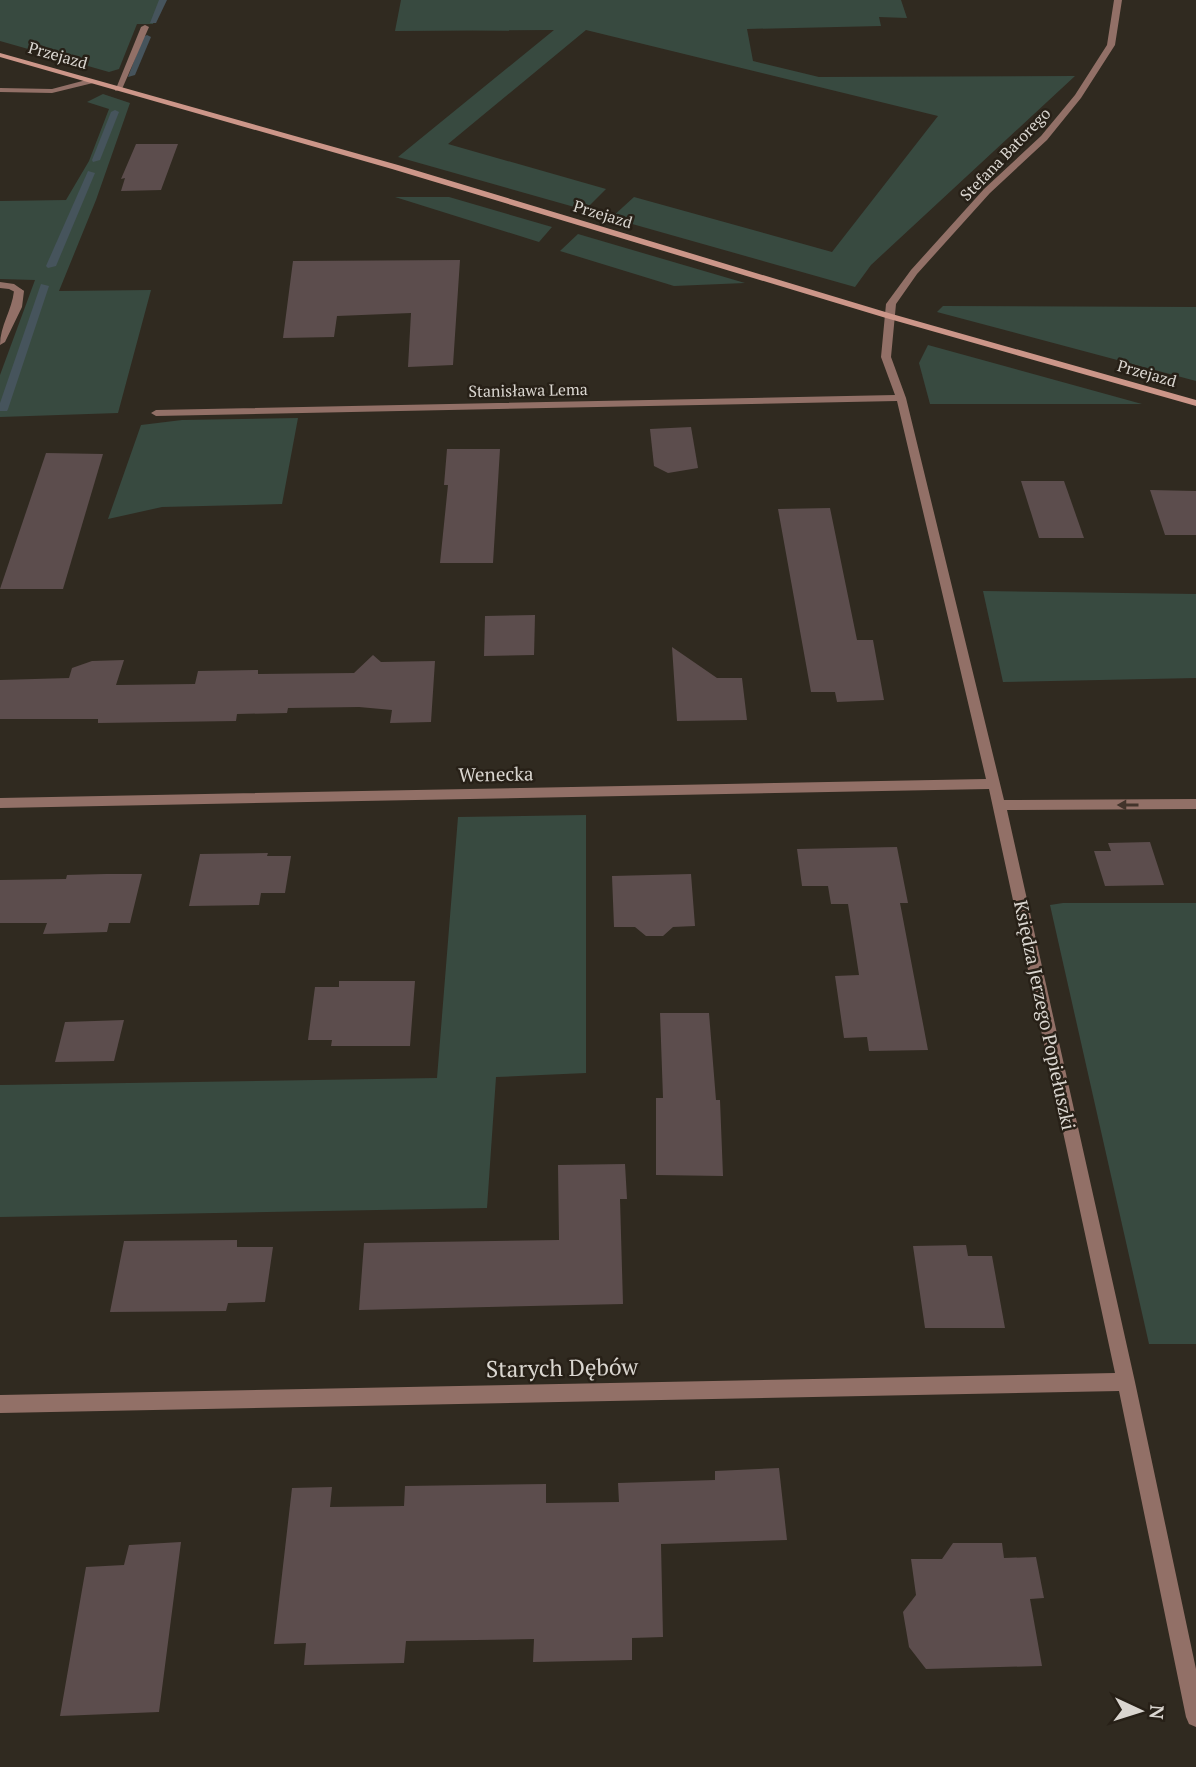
<svg xmlns="http://www.w3.org/2000/svg" width="1196" height="1767" viewBox="0 0 1196 1767" font-family="'PT Serif',serif">
<style>
.green{fill:#384a40}
.lines{fill:none;stroke-linecap:round;stroke-linejoin:round}
.stream{fill:#46545c;fill-rule:evenodd}
.building{fill:#5c4d4d}
.lane{fill:#927067;fill-rule:evenodd}
.street{fill:#927067;fill-rule:evenodd}
.secondary{fill:#cc9689;fill-rule:evenodd}
.oneway{fill:#42342b}
.labels{text-anchor:middle;stroke-width:5;stroke-linejoin:round;paint-order:stroke}
.far-street-label{font-size:16px;fill:#dad6d0;stroke:#272017}
.street-label{font-size:19px;fill:#dad6d0;stroke:#272017}
.near-street-label{font-size:23px;fill:#dad6d0;stroke:#272017}
</style>
<rect width="100%" height="100%" fill="#302a20"/>
<!-- green -->
<g class="green">
<path d="M0,0h160l-7,24h-16l-18,45 -10,3 -109,-31z"/>
<path d="M401,0h500l6,18 -28,-1 2,9 -134,3 6,32 66,16 256,-1 -204,189 -16,22 -244,-69 23,-21 198,55 106,-136 -352,-86 -138,114 158,45 -21,21 -187,-53 156,-127 -159,1z"/>
<path d="M103,94l27,9 -34,97 -37,91 92,-1 -33,123 -118,4v-42l35,-95 -35,-1v-78l66,-1 23,-39 20,-52 -22,-7z"/>
<path d="M395,197h54l103,30 -13,15z"/>
<path d="M578,234l167,49 -71,3 -114,-35z"/>
<path d="M943,306l253,1v74l-259,-69z"/>
<path d="M928,345l214,59h-212l-11,-41z"/>
<path d="M298,418l-16,86 -120,3 -54,12 33,-94 41,-5z"/>
<path d="M983,591l213,3v84l-193,4z"/>
<path d="M586,815v258l-90,4 -9,131 -487,9v-132l437,-7 21,-261z"/>
<path d="M1063,903h133v441h-47l-99,-439z"/>
</g>
<g class="lines">
<!-- stream -->
<g class="stream">
<path d="M159,0h8l-11,23h-6z"/>
<path d="M147,35l4,2 -16,38 -7,2 15,-40z"/>
<path d="M115,110l4,2 -19,48 -7,2 -1,-2 19,-48z"/>
<path d="M88,171l7,2 -39,93 -8,2 -2,-2z"/>
<path d="M41,284l8,2 -41,123 -1,2h-7v-8z"/>
</g>
</g>
<!-- building -->
<g class="building">
<path d="M136,144h42l-17,46 -40,1 4,-13 -4,1z"/>
<path d="M460,260l-7,105 -45,2 3,-54 -74,3 -3,21 -51,1 10,-77z"/>
<path d="M691,427l7,41 -30,5 -14,-7 -4,-37z"/>
<path d="M447,449h53l-7,114h-53l8,-78h-4z"/>
<path d="M46,453l57,1 -40,135h-63z"/>
<path d="M1021,481h43l20,57h-45z"/>
<path d="M1150,490l46,1v44h-31z"/>
<path d="M830,508l27,132h16l11,60 -47,2 -2,-10h-24l-33,-183z"/>
<path d="M535,615l-1,40 -50,1 1,-40z"/>
<path d="M672,647l45,31h25l5,42 -70,1z"/>
<path d="M373,655l8,7 54,-1 -4,61 -41,1 2,-13 -33,-3 -71,1 -1,5 -50,1 -1,7 -138,2v-4h-98v-39l69,-2 3,-10 20,-7 32,-1 -8,25 79,-1 3,-13 60,-1v4l96,-1z"/>
<path d="M1150,842l14,43 -59,1 -11,-35h17l-3,-8z"/>
<path d="M897,847l11,56h-8l28,147 -59,1 -2,-14 -23,1 -9,-62 24,-1 -11,-71h-17l-3,-18h-26l-5,-37z"/>
<path d="M268,853l-1,3h24l-6,37h-24l-2,12 -70,1 11,-52z"/>
<path d="M106,874h36l-12,49h-21l-2,9 -64,2 4,-11h-47v-43l66,-1 1,-4z"/>
<path d="M691,874l4,52 -22,1 -10,9h-17l-11,-9h-21l-2,-51z"/>
<path d="M339,981h76l-5,65h-79l1,-6h-24l7,-53h24z"/>
<path d="M660,1013h49l7,87h4l3,76 -67,-1v-77h7z"/>
<path d="M124,1020l-10,41 -59,1 10,-40z"/>
<path d="M625,1164l2,35h-7l3,105 -264,6 5,-67 195,-3 -1,-75z"/>
<path d="M237,1240v7h36l-8,55 -37,1 -2,8 -116,1 14,-71z"/>
<path d="M966,1245l2,11h24l13,72h-80l-12,-82z"/>
<path d="M779,1468l8,72 -126,4 2,93 -31,1v22l-99,2 1,-23 -128,2 -2,22 -100,2 2,-22 -32,1 18,-156 40,-1 -2,20 74,-1 1,-20 141,-2v19l73,-1 -1,-19 97,-3v-9z"/>
<path d="M181,1542l-22,170 -99,4 26,-149 38,-2 5,-20z"/>
<path d="M953,1543h49l2,15 32,-1 8,41 -14,1 12,67 -116,3 -17,-22 -6,-35 13,-17 -5,-36h31z"/>
</g>
<g class="lines">
<!-- lane -->
<g class="lane">
<path d="M145,25l4,2 -27,62 -7,2 26,-64z"/>
<path d="M0,282l14,2 10,7 -5,3 -10,-5 -9,-1z"/>
</g>
<!-- street -->
<g class="street">
<path d="M1114,0h8l-7,45 -34,53 -34,42 -57,53 -73,81 -21,30 -5,53 15,41 98,402 192,-1v10l-189,1 128,572 61,287v58l-7,-3 -3,-7 -67,-326 -1119,22v-18l1115,-22 -126,-584 -989,19v-10l986,-19 -89,-378 -741,15 -5,-3 5,-3 739,-15 -14,-38 5,-53 25,-34 73,-81 57,-53 34,-41 32,-50z"/>
<path d="M90,79l4,2 -1,2 -41,10 -52,-1v-4l52,1z"/>
<path d="M19,288l5,3 -2,16 -17,35 -5,3c0,-19 12,-35 14,-54z"/>
</g>
<!-- secondary -->
<path class="secondary" d="M0,53l398,112 494,149 304,86v6l-310,-88 -494,-149 -392,-112z"/>
</g>
<!-- one-way arrows -->
<defs><path id="oneway-solid" d="M-6-.8H1V-3.2L6.5 0L1 3.2V.8H-6Z" transform="scale(1.75)"/></defs>
<use class="oneway" href="#oneway-solid" transform="translate(1128 805) rotate(180)"/>
<g class="labels">
<!-- far-street labels -->
<g class="far-street-label">
<text transform="translate(58 55) rotate(16)" y="6">Przejazd</text>
<text transform="translate(1005 154) rotate(-46)" y="6">Stefana Batorego</text>
<text transform="translate(603 214) rotate(17)" y="6">Przejazd</text>
<text transform="translate(1147 373) rotate(16)" y="6">Przejazd</text>
<text transform="translate(528 390) rotate(-1)" y="6">Stanisława Lema</text>
</g>
<!-- street labels -->
<g class="street-label">
<text transform="translate(496 774) rotate(-1)" y="7">Wenecka</text>
<text transform="translate(1045 1015) rotate(78)" y="7">Księdza Jerzego Popiełuszki</text>
</g>
<!-- near-street labels -->
<g class="near-street-label">
<text transform="translate(562 1368) rotate(-1)" y="8">Starych Dębów</text>
</g>
</g>
<!-- north arrow -->
<g transform="translate(1140 1711) rotate(94)" stroke="#272017" stroke-width="5" paint-order="stroke">
<path d="M0-5L12 26L0 18L-12 26Z" fill="#dad6d0"/>
<text y="-10" font-size="19" font-weight="bold" text-anchor="middle" fill="#dad6d0">N</text>
</g>
</svg>
